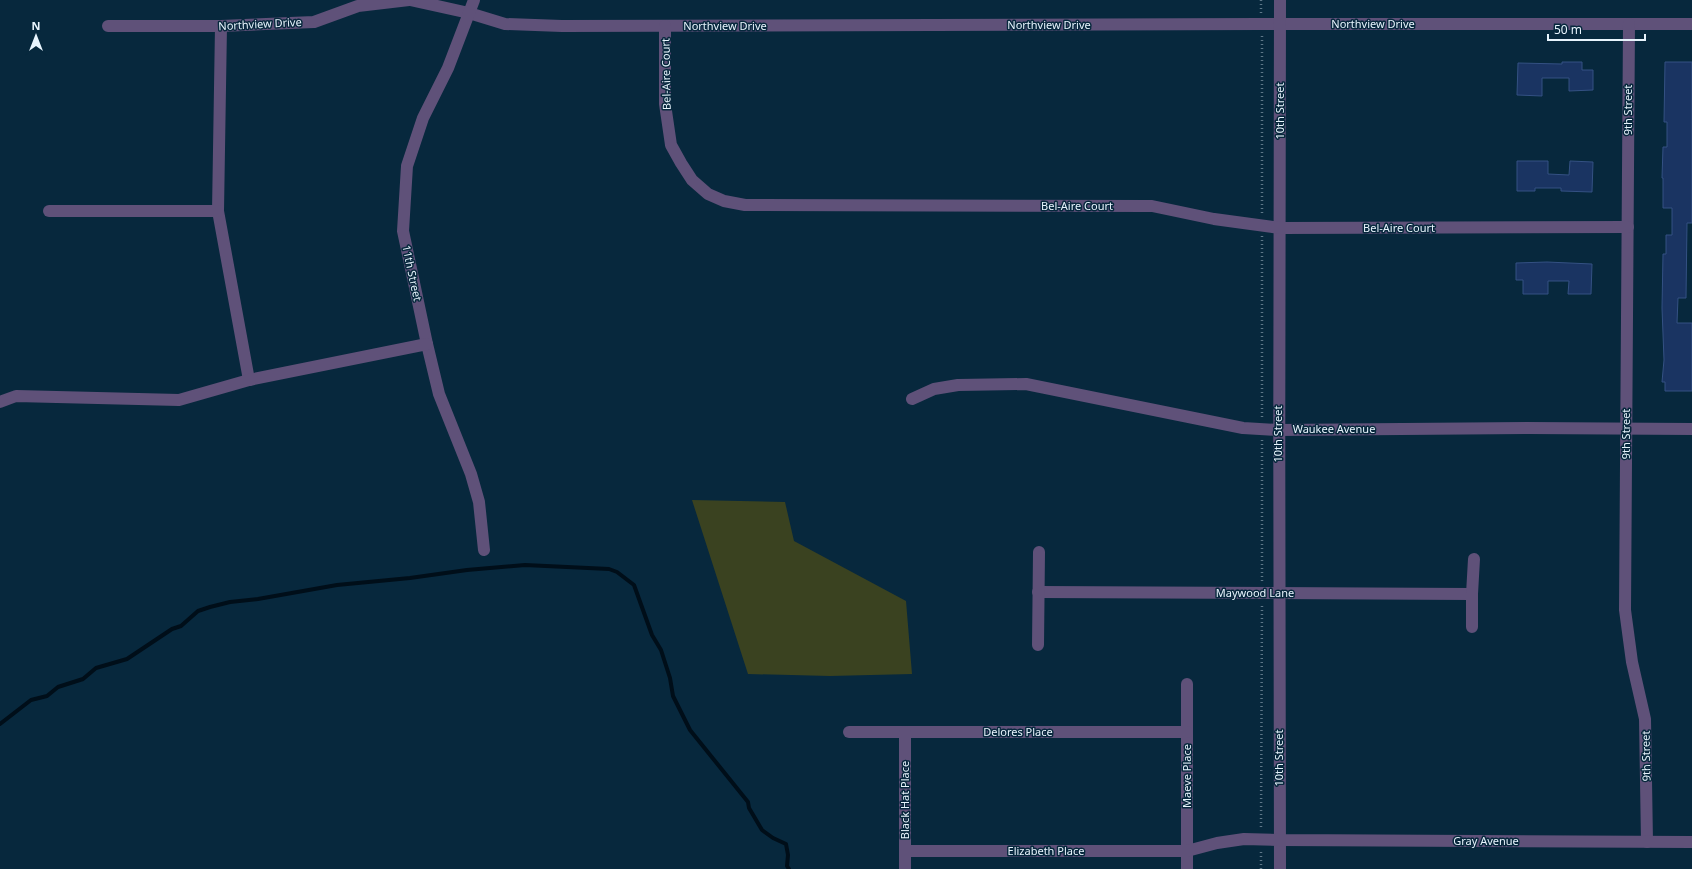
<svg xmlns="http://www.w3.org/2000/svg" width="1692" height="869" viewBox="0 0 1692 869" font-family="'Noto Sans',sans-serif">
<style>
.green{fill:#3a4220}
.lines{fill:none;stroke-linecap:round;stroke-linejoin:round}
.stream{stroke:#000e19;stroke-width:4}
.building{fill:#1a3462;stroke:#345183}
.path{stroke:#5e7788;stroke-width:2.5;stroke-dasharray:1 3;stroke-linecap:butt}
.minor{stroke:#5f5179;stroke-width:12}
.labels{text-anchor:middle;stroke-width:3;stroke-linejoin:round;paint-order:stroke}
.street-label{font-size:11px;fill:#e8f4fd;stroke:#07283d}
</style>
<rect width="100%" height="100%" fill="#07283d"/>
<!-- green -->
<path class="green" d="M692,500l93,2 9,39 112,60 6,73 -82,2 -82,-2z"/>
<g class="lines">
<!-- stream -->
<path class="stream" d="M0,724l31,-24 16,-4 11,-9 25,-8 13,-11 31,-9 45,-30 9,-3 17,-15 12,-4 20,-5 28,-3 79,-14 73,-7 57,-8 58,-5 84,4 8,3 17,13 18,50 9,15 9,28 3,18 17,34 58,72 1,6 13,22 11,8 13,6 2,11 -1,11 2,3"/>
</g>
<!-- building -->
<g class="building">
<path d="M1562,62h20v8h11v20l-24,1v-13h-27v18l-25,-1 1,-32 44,1z"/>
<path d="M1665,62h27v161h-5l-1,75h-8l-1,25h15v68h-27v-9h-3l2,-22 -2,-52 1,-54h3v-19h6v-27h-9v-30h-1l1,-31h4v-25h-3z"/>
<path d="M1517,161h31v13l21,1 1,-14 23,1 -1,30 -31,-1v-3h-26v3h-18z"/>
<path d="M1547,262l45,2 -1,30h-23l1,-13h-21v13h-25v-14h-7v-17z"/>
</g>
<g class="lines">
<!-- path -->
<g class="path">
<path d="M1261,13v-13"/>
<path d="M1262,213v-179"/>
<path d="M1262,236v181"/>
<path d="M1262,581v-141"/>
<path d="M1261,827l1,-223"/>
<path d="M1261,869v-19"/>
</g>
<!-- minor -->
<g class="minor">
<path d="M410,0l59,13 36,11 57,2 699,-2h431"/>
<path d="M474,0l-26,68 -25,50 -16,48 -4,65 24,113 12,50 32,80 8,28 5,48"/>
<path d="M1280,0c-1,290 -1,579 0,869"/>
<path d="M1629,24l-4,586 7,52 13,57 2,123"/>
<path d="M108,26h113l93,-4 44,-16 51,-6"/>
<path d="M221,26l-3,185 31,169"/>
<path d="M665,26v78l6,41 10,18 11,17 16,14 16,7 21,4 407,1 62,13 66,9 348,-1"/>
<path d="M49,211h169"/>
<path d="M912,399l22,-10 24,-4 68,-1 217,44 35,2 250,-2 164,1"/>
<path d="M0,402l16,-6 163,4 70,-20 178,-36"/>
<path d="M1038,592l434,2"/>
<path d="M1472,627v-33l2,-35"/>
<path d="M1038,645l1,-93"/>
<path d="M1187,684v185"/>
<path d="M849,732h338"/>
<path d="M905,851h282l30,-8 27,-4 35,1 413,2"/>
<path d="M905,869v-137"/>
</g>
</g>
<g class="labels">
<!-- street labels -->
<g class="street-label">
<text transform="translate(260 24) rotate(-3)" y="4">Northview Drive</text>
<text x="1373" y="28">Northview Drive</text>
<text x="1049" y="29">Northview Drive</text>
<text x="725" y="30">Northview Drive</text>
<text transform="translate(666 74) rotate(-91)" y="4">Bel-Aire Court</text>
<text transform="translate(1628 110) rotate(-90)" y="4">9th Street</text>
<text transform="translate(1280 111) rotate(-90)" y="4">10th Street</text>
<text x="1077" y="210">Bel-Aire Court</text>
<text x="1399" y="232">Bel-Aire Court</text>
<text transform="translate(412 273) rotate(78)" y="4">11th Street</text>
<text x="1334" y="433">Waukee Avenue</text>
<text transform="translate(1278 434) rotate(-90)" y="4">10th Street</text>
<text transform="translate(1626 434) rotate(-90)" y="4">9th Street</text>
<text x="1255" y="597">Maywood Lane</text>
<text x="1018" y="736">Delores Place</text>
<text transform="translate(1646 756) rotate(-91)" y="4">9th Street</text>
<text transform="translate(1279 758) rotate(-90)" y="4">10th Street</text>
<text transform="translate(1187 776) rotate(-90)" y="4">Maeve Place</text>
<text transform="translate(905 800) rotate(-90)" y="4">Black Hat Place</text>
<text x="1486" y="845">Gray Avenue</text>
<text x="1046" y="855">Elizabeth Place</text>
</g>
</g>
<!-- north arrow -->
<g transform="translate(36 36)" stroke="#07283d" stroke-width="3" paint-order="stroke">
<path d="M0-3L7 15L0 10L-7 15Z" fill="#e8f4fd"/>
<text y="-6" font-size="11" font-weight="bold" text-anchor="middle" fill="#e8f4fd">N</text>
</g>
<!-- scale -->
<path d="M1548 34v6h97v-6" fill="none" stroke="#e8f4fd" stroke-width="2"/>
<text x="1554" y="34" font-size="12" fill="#e8f4fd" stroke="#07283d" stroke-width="3" paint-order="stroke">50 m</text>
</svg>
